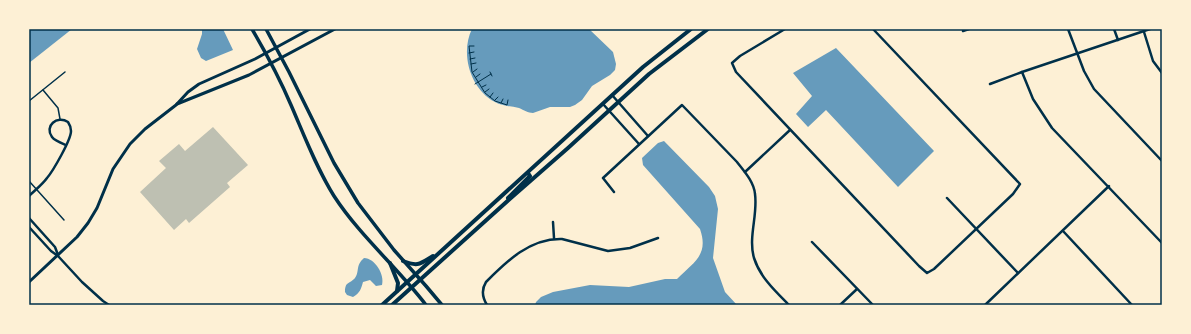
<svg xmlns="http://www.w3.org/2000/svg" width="1191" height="334" viewBox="0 0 1191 334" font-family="Barlow,sans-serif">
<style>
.water{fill:#669bbc}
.building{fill:#bec0b2}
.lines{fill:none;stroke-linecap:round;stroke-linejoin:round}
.path{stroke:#003049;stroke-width:1}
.service{stroke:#003049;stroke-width:1.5}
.minor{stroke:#003049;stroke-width:2.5}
.tertiary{stroke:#003049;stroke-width:3}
.secondary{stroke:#003049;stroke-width:3.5}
.primary{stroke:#003049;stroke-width:4}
.neatline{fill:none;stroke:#003049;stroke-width:1.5}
</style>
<rect width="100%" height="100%" fill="#fdf0d5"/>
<!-- water -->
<g class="water">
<path d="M29,29h43l-43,34z"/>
<path d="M202,29h21l10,21 -27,11 -5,-3 -4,-9 5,-15z"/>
<path d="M472,29h117l24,23 3,12 -1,6 -5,5 -18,11 -10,14 -7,5 -5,2h-20l-17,6c-5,0 -9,-3 -14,-5 -9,-2 -17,-2 -24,-6 -25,-13 -35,-49 -23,-73z"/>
<path d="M836,48l98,103 -36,36 -72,-77 -18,17 -12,-13 16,-18 -19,-23z"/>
<path d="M664,141l45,46 6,9 3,13 -5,49 12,34 12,13h-202l1,-3 5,-5 12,-5 37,-7 39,2 36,-8h12c17,-17 32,-24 23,-50l-57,-64 -1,-7 16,-15z"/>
<path d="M364,258c11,0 21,17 18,27l-6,1 -6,-6 -7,2c-2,7 -3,11 -10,15l-6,-2 -2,-3c0,-11 5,-8 10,-14 5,-7 0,-12 9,-20z"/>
</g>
<!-- building -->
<path class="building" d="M213,127l35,38 -21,18 3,4 -41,36 -3,-4 -12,11 -34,-38 26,-24 -7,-7 20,-17 6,7z"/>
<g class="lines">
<!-- path -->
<g class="path">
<path d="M474,46h-5l3,26 13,21 10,8 12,4 1,-5"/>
<path d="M469,53l5,-1"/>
<path d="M470,59l5,-1"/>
<path d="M471,64l5,-1"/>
<path d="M473,72l4,-3"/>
<path d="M490,72l2,4"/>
<path d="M476,77l4,-3"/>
<path d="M475,84l16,-10"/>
<path d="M482,87l4,-2"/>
<path d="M485,92l4,-3"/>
<path d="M490,97l3,-4"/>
<path d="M495,100l3,-3"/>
<path d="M501,103l2,-4"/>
</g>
<!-- service -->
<g class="service">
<path d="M43,90l15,18 2,11"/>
<path d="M29,101l36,-29"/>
<path d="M29,181l35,39"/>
</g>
<!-- minor -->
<g class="minor">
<path d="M785,29l-45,27 -8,7 4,9 183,194 8,7 7,-4 79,-75 7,-10 -147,-155"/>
<path d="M1068,29l16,42 10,18 68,72"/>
<path d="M1114,29l4,11"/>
<path d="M963,31l6,-2"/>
<path d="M1144,32l9,29 9,12"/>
<path d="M1022,72l11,27 19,29 110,115"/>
<path d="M990,84l32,-12 128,-43"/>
<path d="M612,95l36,41"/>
<path d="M603,104l36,40"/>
<path d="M745,172l45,-42"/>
<path d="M614,192l-11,-14 79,-73 55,57c7,9 17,20 18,32 3,21 -7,43 -1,64 6,19 21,33 35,47"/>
<path d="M29,196c6,-6 13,-11 18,-18 6,-7 24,-38 24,-47 0,-3 -1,-6 -3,-9 -11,-7 -24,4 -16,15 3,4 9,6 14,8"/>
<path d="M947,198l71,75"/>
<path d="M29,218l26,29 3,8"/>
<path d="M553,222l1,16"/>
<path d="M29,227l22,24 7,5 24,26 21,19 6,4"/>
<path d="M1063,231l69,74"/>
<path d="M812,242l61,63"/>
<path d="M487,305c-5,-8 -6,-15 -1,-23 21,-21 44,-44 76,-43l46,12 22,-3 28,-10"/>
<path d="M840,305l17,-16"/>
<path d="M985,305l124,-119"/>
</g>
<!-- tertiary -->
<g class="tertiary">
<path d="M177,104l72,-29 86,-46"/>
<path d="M29,282l48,-45 11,-14 9,-15 16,-39 17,-25 15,-15 31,-24 12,-13 11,-8 56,-25 55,-30"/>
</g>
<!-- secondary -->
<g class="secondary">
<path d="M252,29c14,24 28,50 39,76 13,30 25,62 43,91 26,40 63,71 92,109"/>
<path d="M266,29l23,43 45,91 24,40 36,47 32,36 16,19"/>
</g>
<!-- primary -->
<g class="primary">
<path d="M508,198l22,-22 -2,-3"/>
<path d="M403,261c15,6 17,3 30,-5"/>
<path d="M390,263l8,20 -1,8"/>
<path d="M382,305l261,-238 48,-38"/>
<path d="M392,305l120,-108 56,-49 81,-74 59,-45"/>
</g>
</g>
<!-- border -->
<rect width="1191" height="334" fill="none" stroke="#fdf0d5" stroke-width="60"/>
<rect x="30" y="30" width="1131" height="274" class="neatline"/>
</svg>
